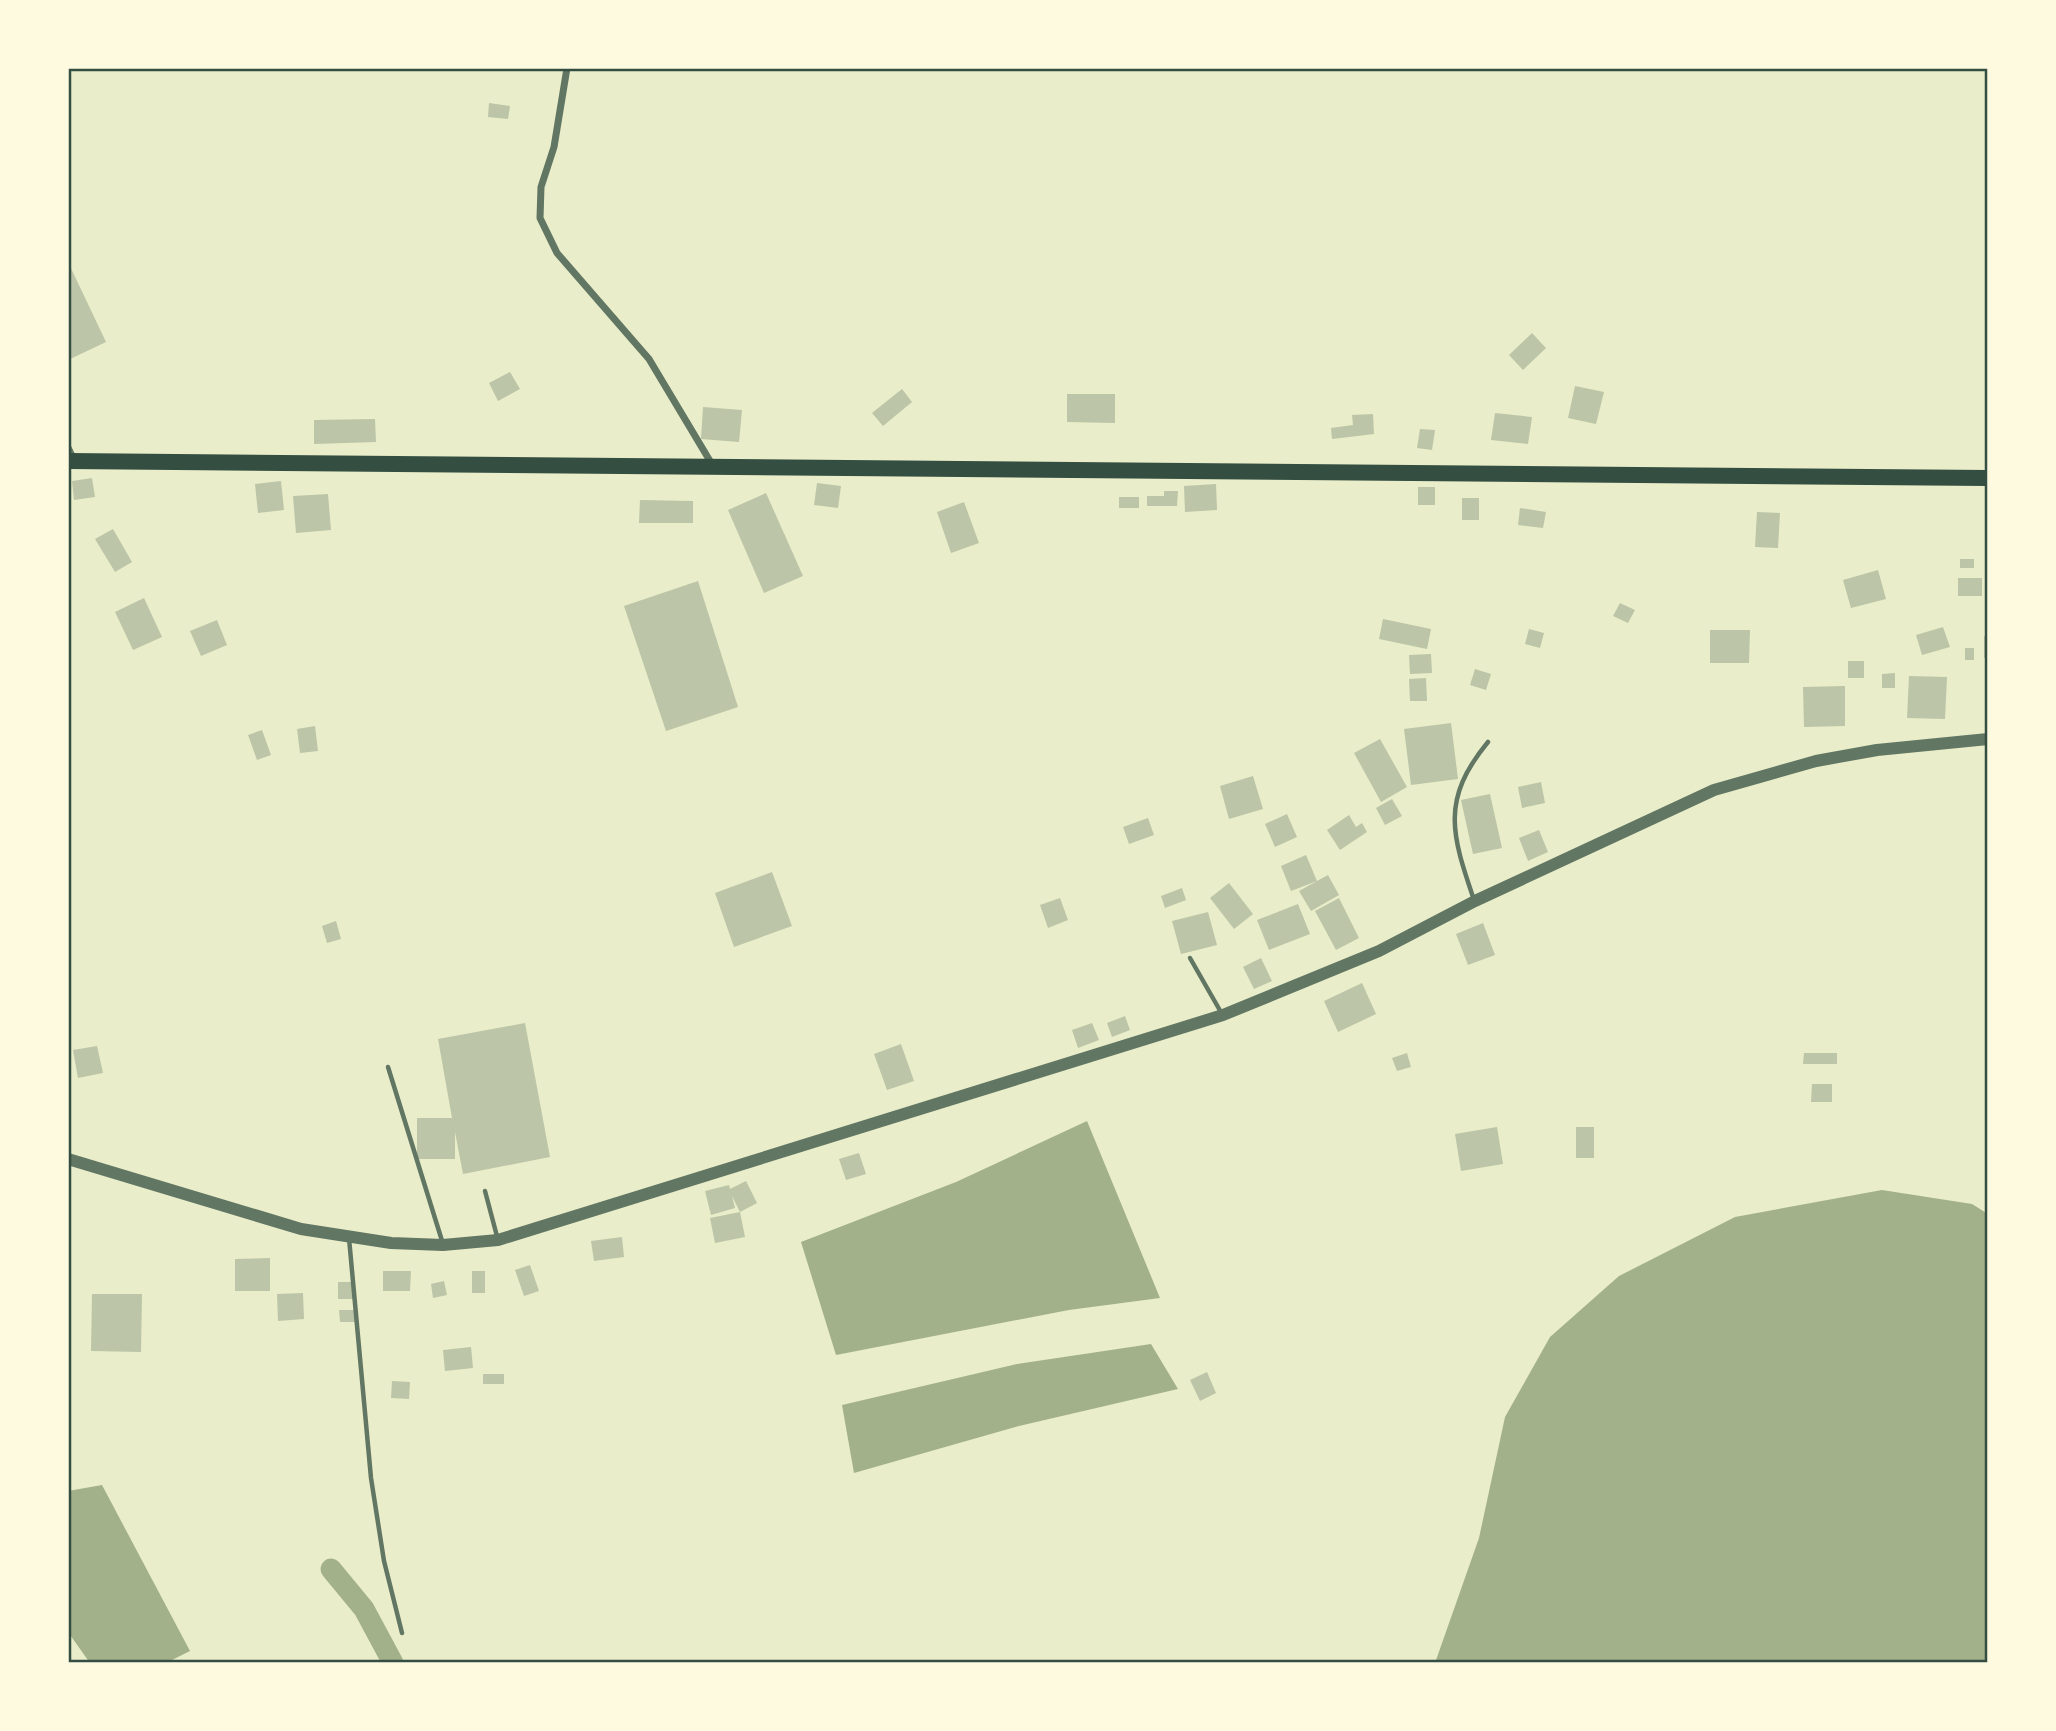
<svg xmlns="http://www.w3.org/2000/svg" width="2056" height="1731" viewBox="0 0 2056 1731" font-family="Manrope,sans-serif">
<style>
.water{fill:#a3b18a}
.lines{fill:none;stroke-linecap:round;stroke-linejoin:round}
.canal{stroke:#a3b18a;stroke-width:21}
.building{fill:#bcc5a7}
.service{stroke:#617663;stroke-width:4.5}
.minor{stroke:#617663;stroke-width:7}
.tertiary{stroke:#617663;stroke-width:12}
.trunk{stroke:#344e41;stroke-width:16}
.neatline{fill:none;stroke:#344e41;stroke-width:2.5}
</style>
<rect width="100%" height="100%" fill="#e9edc9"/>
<!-- water -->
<g class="water">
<path d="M1087,1121l73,177 -91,12 -233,45 -35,-113 155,-60z"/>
<path d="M1882,1190l90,14 16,10v449h-553l44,-125 26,-121 45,-80 69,-61 116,-59z"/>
<path d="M1151,1344l27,45 -159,37 -165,47 -12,-68 175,-41z"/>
<path d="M102,1485l88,166 -24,12h-76l-22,-31v-141z"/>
</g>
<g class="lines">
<!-- canal -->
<path class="canal" d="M331,1569l33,40 29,54"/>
</g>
<!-- building -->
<g class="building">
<path d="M489,103l21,3 -2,13 -20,-2z"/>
<path d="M68,262l38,80 -38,18z"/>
<path d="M1532,333l14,15 -23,22 -14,-15z"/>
<path d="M510,372l10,17 -22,12 -9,-18z"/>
<path d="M1575,386l29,6 -8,32 -28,-6z"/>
<path d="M902,389l10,13 -29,24 -11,-13z"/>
<path d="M1067,394h48v29l-48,-1z"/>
<path d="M703,407l39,3 -3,32 -38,-3z"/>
<path d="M1495,413l37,4 -4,27 -37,-4z"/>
<path d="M1373,414l1,20 -42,5 -1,-11 22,-3 -1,-10z"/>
<path d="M375,419l1,23 -62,2v-24z"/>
<path d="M1420,429l15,1 -3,20 -15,-2z"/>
<path d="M92,478l3,19 -21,3 -2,-19z"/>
<path d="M281,481l3,29 -26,3 -3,-29z"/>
<path d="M817,483l24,3 -3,22 -24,-3z"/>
<path d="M1216,484l1,26 -32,2 -1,-26z"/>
<rect x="1418" y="487" width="17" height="18"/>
<path d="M1164,491h14l-1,15h-30v-10h17z"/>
<path d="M766,493l37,83 -39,17 -36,-83z"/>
<path d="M328,494l3,36 -35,3 -3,-37z"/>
<rect x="1119" y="497" width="20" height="11"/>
<rect x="1462" y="498" width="17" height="22"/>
<path d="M640,500l53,1v22h-54z"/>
<path d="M964,502l15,41 -28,10 -14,-41z"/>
<path d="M1520,508l26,4 -3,16 -25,-3z"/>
<path d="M1757,512l23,1 -2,35 -23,-1z"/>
<path d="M113,529l19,33 -17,10 -20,-33z"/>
<rect x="1960" y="559" width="14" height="9"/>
<path d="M1878,570l8,29 -35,9 -8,-28z"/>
<rect x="1958" y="578" width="24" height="18"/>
<path d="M698,581l40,126 -72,24 -42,-125z"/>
<path d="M144,598l18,39 -29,13 -18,-38z"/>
<path d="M1620,603l15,7 -7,13 -15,-7z"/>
<path d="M1383,619l48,10 -4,20 -48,-10z"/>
<path d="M217,620l10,25 -26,11 -11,-25z"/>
<path d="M1943,627l7,20 -28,8 -6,-20z"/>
<path d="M1529,629l15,4 -4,15 -15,-4z"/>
<path d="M1710,630h40l-1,33h-39z"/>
<rect x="1984" y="636" width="4" height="22"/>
<rect x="1965" y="648" width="9" height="12"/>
<path d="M1431,654l1,19 -22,1 -1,-19z"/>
<rect x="1848" y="661" width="16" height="17"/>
<path d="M1475,669l16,5 -5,16 -16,-5z"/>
<path d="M1895,673v15h-13v-14z"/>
<path d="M1909,676l38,1 -2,42 -38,-1z"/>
<path d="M1426,678l1,23h-17l-1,-22z"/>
<path d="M1845,686v40l-41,1 -1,-40z"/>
<path d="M1451,723l7,56 -47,6 -7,-56z"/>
<path d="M315,726l3,25 -18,2 -3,-24z"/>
<path d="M262,730l9,25 -14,5 -9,-25z"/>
<path d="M1380,739l27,48 -26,15 -27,-49z"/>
<path d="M1253,776l10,33 -34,10 -9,-33z"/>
<path d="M1541,782l4,21 -23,5 -4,-21z"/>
<path d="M1490,794l12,54 -29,6 -12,-54z"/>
<path d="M1392,799l10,17 -17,9 -9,-17z"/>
<path d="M1287,814l10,23 -22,10 -10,-23z"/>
<path d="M1349,815l7,12 6,-4 5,9 -27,18 -13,-20z"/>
<path d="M1148,818l6,17 -25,9 -6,-17z"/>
<path d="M1539,830l9,22 -20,9 -9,-23z"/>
<path d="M1306,855l11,26 11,-6 11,20 -28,16 -12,-20 18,-10 -26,10 -10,-25z"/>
<path d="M772,872l20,54 -58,21 -19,-54z"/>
<path d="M1229,883l24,31 -19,15 -24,-31z"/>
<path d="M1182,888l4,12 -21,8 -4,-12z"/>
<path d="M1060,898l8,22 -20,8 -8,-23z"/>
<path d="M1339,898l20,40 -23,12 -21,-39z"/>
<path d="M1298,904l12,30 -41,16 -12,-30z"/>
<path d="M1208,912l9,33 -36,9 -9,-33z"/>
<path d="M336,921l5,18 -14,4 -5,-17z"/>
<path d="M1483,923l12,32 -27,10 -12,-31z"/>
<path d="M1261,958l11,23 -18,8 -11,-22z"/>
<path d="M1362,983l14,31 -38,18 -14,-31z"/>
<path d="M1125,1016l5,14 -18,7 -5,-14z"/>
<path d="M525,1023l25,134 -87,17 -8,-42v27h-38v-41h35l-14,-79z"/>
<path d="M1092,1023l7,17 -21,8 -6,-18z"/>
<path d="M901,1044l13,37 -27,9 -13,-36z"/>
<path d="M97,1046l6,27 -25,5 -5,-28z"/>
<path d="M1407,1053l4,14 -14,4 -5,-13z"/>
<path d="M1804,1053h33v11h-34z"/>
<path d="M1812,1084h20v18h-21z"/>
<path d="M1497,1127l6,37 -42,7 -6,-37z"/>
<rect x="1576" y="1127" width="18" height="31"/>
<path d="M859,1153l7,21 -20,6 -7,-21z"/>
<path d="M746,1181l11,22 -17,9 -8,-16 3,12 -24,7 -6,-24 24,-6 1,4z"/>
<path d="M740,1212l5,25 -30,6 -5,-25z"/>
<path d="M622,1237l2,20 -30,4 -3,-20z"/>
<path d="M270,1258v33h-35v-32z"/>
<path d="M530,1265l9,26 -15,5 -9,-26z"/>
<path d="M383,1271h28l-1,20h-27z"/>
<rect x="472" y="1271" width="13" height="22"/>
<path d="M444,1281l3,14 -14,3 -2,-14z"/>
<rect x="338" y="1282" width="16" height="17"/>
<path d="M303,1293l1,26 -26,2 -1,-27z"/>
<path d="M92,1294h50l-1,58 -50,-1z"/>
<path d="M339,1310h17v12h-16z"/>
<path d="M471,1347l2,21 -28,3 -2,-21z"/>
<path d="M1207,1372l9,21 -16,8 -10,-21z"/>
<rect x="483" y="1374" width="21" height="10"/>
<path d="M392,1381l18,1 -1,17 -18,-1z"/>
</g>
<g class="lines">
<!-- service -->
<g class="service">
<path d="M68,445l6,12"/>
<path d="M1474,900c-22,-65 -34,-100 14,-158"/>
<path d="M1190,958l32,56"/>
<path d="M388,1067l55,177"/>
<path d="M485,1191l13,49"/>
<path d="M349,1238l22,240 13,83 18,72"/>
</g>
<!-- minor -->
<path class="minor" d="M567,68l-13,79 -13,40 -1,31 17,35 92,106 64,107"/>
<!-- tertiary -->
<path class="tertiary" d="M68,1159l233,70 90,14 52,2 55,-5 725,-225 156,-64 96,-50 239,-111 102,-29 61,-11 111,-11"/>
<!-- trunk -->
<path class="trunk" d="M68,461l1920,17"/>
</g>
<!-- border -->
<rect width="2056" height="1731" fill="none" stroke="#fefae0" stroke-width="140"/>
<rect x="70" y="70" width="1916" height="1591" class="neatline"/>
</svg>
